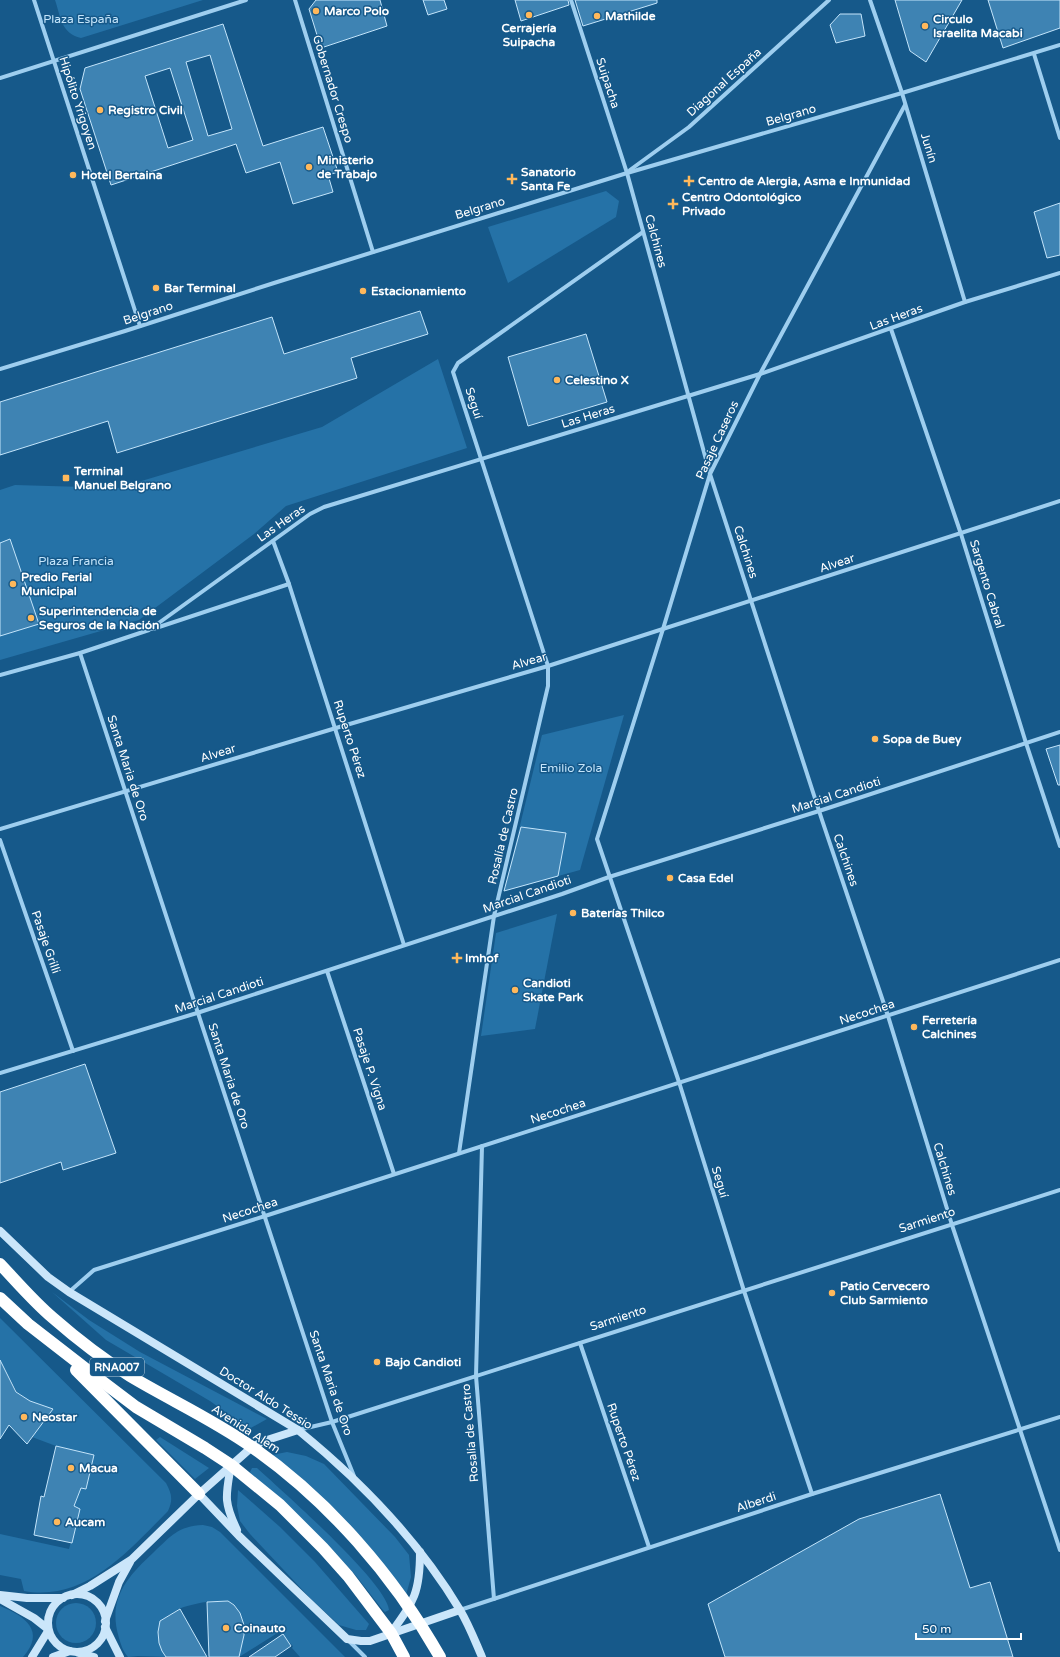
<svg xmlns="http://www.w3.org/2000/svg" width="1060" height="1657" viewBox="0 0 1060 1657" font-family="'Varela Round',sans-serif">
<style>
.green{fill:#2572a7}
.building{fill:#3e83b3;stroke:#c4e5fb;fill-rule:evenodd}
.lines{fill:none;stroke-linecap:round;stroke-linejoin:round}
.street{stroke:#9eceef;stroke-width:4}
.secondary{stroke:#cbe6fa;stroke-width:8}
.highway{stroke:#fff;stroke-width:12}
.poi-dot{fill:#ffb85b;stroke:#16598a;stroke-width:1.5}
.labels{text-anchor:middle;stroke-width:3;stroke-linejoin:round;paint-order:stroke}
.shield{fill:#16598a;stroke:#b9cddc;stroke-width:1}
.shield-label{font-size:11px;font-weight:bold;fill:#fff}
.poi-label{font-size:12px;font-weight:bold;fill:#fff;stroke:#16598a;text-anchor:start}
.park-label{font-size:12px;fill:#c4e5fb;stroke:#16598a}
.street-label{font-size:12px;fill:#fff;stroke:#16598a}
</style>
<rect width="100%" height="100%" fill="#16598a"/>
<!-- green -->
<g class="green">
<path d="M55,0h148l-122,38c-20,-5 -20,-20 -26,-38z"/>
<path d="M606,191l13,10 -3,16 -108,66 -20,-56z"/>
<path d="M438,359l29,89 -181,58 -32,28 -115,86 -139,40v-170l15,-5 103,3 204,-61z"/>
<path d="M624,715l-44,155 -76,21 38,-156z"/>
<path d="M557,914l-22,115 -54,7 15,-103z"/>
<path d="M52,1292l37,28 51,32 127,67 -18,10 -39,-28 -104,-61z"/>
<path d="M0,1318l166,165c6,11 7,17 2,28 -39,39 -82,91 -144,80l-3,-12 -21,-4v-41l69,15 11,-40 -7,-3 5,-9v-10l8,2 8,-34 -38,-9 -24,-9 21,-28 -23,-8 -13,-9 -17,-32z"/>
<path d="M160,1437l49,31 -14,11 -39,-39z"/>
<path d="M287,1452l19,4 18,8 71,73 14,18 2,22 -5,18 -134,-140z"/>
<path d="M252,1468h5c24,22 130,115 132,142l-4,2 -3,-3 -25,-32 -29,-32 -76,-69 -2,-4z"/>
<path d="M238,1490l42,37 35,35 54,62 -3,6h-10l-17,-5 -28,-26 -61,-65 -10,-13 -3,-15z"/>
<path d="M203,1525l9,2 8,5 125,125h-45l-8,-9 1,-2 -14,-14 -40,25h-6c9,-13 14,-24 8,-40 -1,-4 -4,-10 -8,-13 -10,-7 -43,0 -54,5 -6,4 -12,8 -18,12 -3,12 -2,24 5,36l-28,-1 -10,1c-5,-6 -7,-12 -9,-19 -12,-39 8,-61 35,-86 17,-16 24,-26 49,-27z"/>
<circle cx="76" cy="1623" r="20"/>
<path d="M0,1606c25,10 46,25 23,51h-23z"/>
</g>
<!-- building -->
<g class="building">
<path d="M316,0h64l7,26 -66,22 -12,-39z"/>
<path d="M423,0h21l3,9 -19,6z"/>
<path d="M515,0h53l1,5 -48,16z"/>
<path d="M575,0h82v3l-74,23z"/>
<path d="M895,0h67l-36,62 -16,-11z"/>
<path d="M988,0h72v28l-57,20z"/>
<path d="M840,14h21l4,22 -29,7 -6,-18z"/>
<path d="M223,24l40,122 60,-19 15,45 -10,3 5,17 -40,12 -13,-42 -34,11 -10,-29 -125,41 -31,-96 5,-21zM210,55l22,74 -24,7 -22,-74zM170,68l23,72 -25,8 -23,-72z"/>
<path d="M1060,203v52l-13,3 -13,-46z"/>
<path d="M420,311l8,23 -77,24 6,20 -240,75 -9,-32 -108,34v-53l272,-85 12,37z"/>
<path d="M586,334l21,68 -79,24 -20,-69z"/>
<path d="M10,539l29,85 -39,12v-93z"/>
<path d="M1060,745v40h-2l-12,-36z"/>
<path d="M521,827l45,6 -8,43 -54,15z"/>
<path d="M85,1064l31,89 -53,17 -2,-8 -61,21v-91z"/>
<path d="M0,1360l16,32 14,9 23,8 -26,35 -18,-19 -9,14z"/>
<path d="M56,1446l38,9 -8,34 -5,-1 -7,18 6,3 -8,34 -38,-8 7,-39 3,1z"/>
<path d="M940,1494l30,94 20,-6 23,75h-288l-17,-53 151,-85z"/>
<path d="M228,1601l6,4 6,8 4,12v10l-5,22h-30l-2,-55z"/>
<path d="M180,1609l27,48h-41l-4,-6 -3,-8 -1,-11 2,-11z"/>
<path d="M283,1634l8,12 -16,11h-26z"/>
</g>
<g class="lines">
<!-- street -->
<g class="street">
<path d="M34,0l106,326"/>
<path d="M295,0l78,252"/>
<path d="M571,0l56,173 83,301 112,346 66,196 64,209 108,325"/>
<path d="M870,0l32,93 63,209"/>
<path d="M1034,54l26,84"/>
<path d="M0,78l246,-78"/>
<path d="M630,170l59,-43 140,-127"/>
<path d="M891,329l70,205 65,209 34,103"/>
<path d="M0,369l125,-38 149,-48 353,-110 275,-80 158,-48"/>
<path d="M273,541l16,43 115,361"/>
<path d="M153,629l136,-45"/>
<path d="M80,653l252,769 22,54"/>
<path d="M0,675l80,-22 69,-23 161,-116 14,-7 436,-133 205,-72 95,-29"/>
<path d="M0,829l336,-101 212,-62 512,-165"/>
<path d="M0,840l73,211"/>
<path d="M327,971l67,203"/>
<path d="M0,1073l197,-60 365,-119 47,-17 210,-66 241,-79"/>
<path d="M482,1146l-6,230 18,223"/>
<path d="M459,1153l35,-237 54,-230v-20l-95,-294 5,-9 185,-131"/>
<path d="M69,1292l25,-22 171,-54 795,-256"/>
<path d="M580,1343l69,204"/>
<path d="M298,1430l34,-8 728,-232"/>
<path d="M812,1494l-68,-203 -65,-209 -82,-243 66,-210 47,-155 50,-100 145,-269"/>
<path d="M460,1610l352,-116 248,-77"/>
<path d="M349,1641l16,16"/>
</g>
<!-- secondary -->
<g class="secondary">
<path d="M0,1231l48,46 21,15 229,138c63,51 120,110 162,180 9,15 15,31 22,47"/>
<path d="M231,1465c-5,30 -8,36 6,65"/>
<path d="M199,1494l40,42 108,103 14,2h9l90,-31"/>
<circle cx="77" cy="1623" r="29"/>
<path d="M0,1595l27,3h36"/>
<path d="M72,1595l18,-9 41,-26 68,-66 53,-47 12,-6 34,-11"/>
<path d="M0,1599l34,19 14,11"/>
<path d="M105,1621l14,-39 11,-20"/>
<path d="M105,1627l15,30"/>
<path d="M391,1633c23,-32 29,-40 29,-81"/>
<path d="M79,1653l15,4"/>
<path d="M32,1657l16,-26"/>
<path d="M53,1657l17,-6"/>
</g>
<!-- highway -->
<g class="highway">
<path d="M0,1264c17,18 34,38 53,54 24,21 50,41 77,58 40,24 84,44 122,71 77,54 142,129 188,210"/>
<path d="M0,1298l28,26 67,52 41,31 69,41 26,17 49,40 43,43 25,28 43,57 13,24"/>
<path d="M76,1370l123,124"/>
</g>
</g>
<!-- markers -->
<g class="poi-dot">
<circle cx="316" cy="11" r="4"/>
<circle cx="529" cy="15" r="4"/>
<circle cx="597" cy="16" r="4"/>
<circle cx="925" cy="26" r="4"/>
<circle cx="100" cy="110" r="4"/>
<circle cx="309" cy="167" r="4"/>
<circle cx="73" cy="175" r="4"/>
<path d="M510 173h4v4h4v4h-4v4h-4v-4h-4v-4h4z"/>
<path d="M687 175h4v4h4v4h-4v4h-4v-4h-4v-4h4z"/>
<path d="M671 198h4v4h4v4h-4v4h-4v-4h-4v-4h4z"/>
<circle cx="156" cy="288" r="4"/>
<circle cx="363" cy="291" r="4"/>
<circle cx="557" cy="380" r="4"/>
<rect x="62" y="474" width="8" height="8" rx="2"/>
<circle cx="13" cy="584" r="4"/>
<circle cx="31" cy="618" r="4"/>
<circle cx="875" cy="739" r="4"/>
<circle cx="670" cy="878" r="4"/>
<circle cx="573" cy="913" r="4"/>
<path d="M455 952h4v4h4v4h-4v4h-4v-4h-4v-4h4z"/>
<circle cx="515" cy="990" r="4"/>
<circle cx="914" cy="1027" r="4"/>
<circle cx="832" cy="1293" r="4"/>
<circle cx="377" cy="1362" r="4"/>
<circle cx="24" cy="1417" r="4"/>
<circle cx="71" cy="1468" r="4"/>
<circle cx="57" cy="1522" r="4"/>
<circle cx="226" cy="1628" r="4"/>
</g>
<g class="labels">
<!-- shield labels -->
<rect class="shield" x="90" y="1358" width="54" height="18" rx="3"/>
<g class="shield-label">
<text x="117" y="1371">RNA007</text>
</g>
<!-- poi labels -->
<g class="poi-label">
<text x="324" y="15">Marco Polo</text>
<text x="605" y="20">Mathilde</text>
<text x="933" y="23">Circulo<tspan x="933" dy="14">Israelita Macabi</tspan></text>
<text x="529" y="32" text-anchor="middle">Cerrajería<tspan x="529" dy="14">Suipacha</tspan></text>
<text x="108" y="114">Registro Civil</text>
<text x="317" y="164">Ministerio<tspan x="317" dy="14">de Trabajo</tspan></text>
<text x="521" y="176">Sanatorio<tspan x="521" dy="14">Santa Fe</tspan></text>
<text x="81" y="179">Hotel Bertaina</text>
<text x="698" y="185">Centro de Alergia, Asma e Inmunidad</text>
<text x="682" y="201">Centro Odontológico<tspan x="682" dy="14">Privado</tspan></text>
<text x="164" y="292">Bar Terminal</text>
<text x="371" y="295">Estacionamiento</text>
<text x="565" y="384">Celestino X</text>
<text x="74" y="475">Terminal<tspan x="74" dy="14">Manuel Belgrano</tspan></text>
<text x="21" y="581">Predio Ferial<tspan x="21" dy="14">Municipal</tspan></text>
<text x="39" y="615">Superintendencia de<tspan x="39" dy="14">Seguros de la Nación</tspan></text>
<text x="883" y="743">Sopa de Buey</text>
<text x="678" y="882">Casa Edel</text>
<text x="581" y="917">Baterías Thilco</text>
<text x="465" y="962">Imhof</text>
<text x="523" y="987">Candioti<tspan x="523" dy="14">Skate Park</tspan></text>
<text x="922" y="1024">Ferretería<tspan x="922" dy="14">Calchines</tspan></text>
<text x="840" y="1290">Patio Cervecero<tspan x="840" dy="14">Club Sarmiento</tspan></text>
<text x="385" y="1366">Bajo Candioti</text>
<text x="32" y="1421">Neostar</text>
<text x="79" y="1472">Macua</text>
<text x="65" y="1526">Aucam</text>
<text x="234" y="1632">Coinauto</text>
</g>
<!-- park labels -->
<g class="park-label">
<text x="81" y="23">Plaza España</text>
<text x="76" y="565">Plaza Francia</text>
<text x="571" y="772">Emilio Zola</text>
</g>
<!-- street labels -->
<g class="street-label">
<text transform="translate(724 82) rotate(-42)" y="4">Diagonal España</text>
<text transform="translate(608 83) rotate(72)" y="4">Suipacha</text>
<text transform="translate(333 89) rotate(73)" y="4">Gobernador Crespo</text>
<text transform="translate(78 103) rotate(72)" y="4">Hipólito Yrigoyen</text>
<text transform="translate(791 115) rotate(-16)" y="4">Belgrano</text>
<text transform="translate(929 148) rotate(73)" y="4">Junín</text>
<text transform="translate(480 208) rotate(-17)" y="4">Belgrano</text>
<text transform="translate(656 241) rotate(75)" y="4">Calchines</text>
<text transform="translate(148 313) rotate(-18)" y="4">Belgrano</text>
<text transform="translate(896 317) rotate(-20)" y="4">Las Heras</text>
<text transform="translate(474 403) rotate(72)" y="4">Seguí</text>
<text transform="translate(588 416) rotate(-17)" y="4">Las Heras</text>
<text transform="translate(717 440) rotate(-65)" y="4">Pasaje Caseros</text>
<text transform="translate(281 523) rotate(-35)" y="4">Las Heras</text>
<text transform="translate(746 552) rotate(72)" y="4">Calchines</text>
<text transform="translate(837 563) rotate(-18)" y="4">Alvear</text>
<text transform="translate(987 584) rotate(73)" y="4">Sargento Cabral</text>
<text transform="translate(529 661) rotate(-16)" y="4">Alvear</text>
<text transform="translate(350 739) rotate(72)" y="4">Ruperto Pérez</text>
<text transform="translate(218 753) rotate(-17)" y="4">Alvear</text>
<text transform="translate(128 768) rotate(72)" y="4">Santa Maria de Oro</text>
<text transform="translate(836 795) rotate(-18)" y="4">Marcial Candioti</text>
<text transform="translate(503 836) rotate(-77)" y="4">Rosalía de Castro</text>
<text transform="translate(846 860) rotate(71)" y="4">Calchines</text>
<text transform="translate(527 894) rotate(-19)" y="4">Marcial Candioti</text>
<text transform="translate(46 942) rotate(71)" y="4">Pasaje Grilli</text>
<text transform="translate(219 995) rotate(-18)" y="4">Marcial Candioti</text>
<text transform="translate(867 1012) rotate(-18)" y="4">Necochea</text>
<text transform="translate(370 1069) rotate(72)" y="4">Pasaje P. Vigna</text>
<text transform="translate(229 1076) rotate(72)" y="4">Santa Maria de Oro</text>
<text transform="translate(558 1111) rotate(-18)" y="4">Necochea</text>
<text transform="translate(945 1169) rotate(73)" y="4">Calchines</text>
<text transform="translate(720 1182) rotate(73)" y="4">Seguí</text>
<text transform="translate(250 1210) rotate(-18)" y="4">Necochea</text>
<text transform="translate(927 1220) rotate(-18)" y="4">Sarmiento</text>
<text transform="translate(618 1318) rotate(-18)" y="4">Sarmiento</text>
<text transform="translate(331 1383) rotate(71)" y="4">Santa Maria de Oro</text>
<text transform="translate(266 1398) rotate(32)" y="4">Doctor Aldo Tessio</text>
<text transform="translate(246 1429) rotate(33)" y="4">Avenida Alem</text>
<text transform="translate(470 1433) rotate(-95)" y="4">Rosalía de Castro</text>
<text transform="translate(624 1442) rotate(71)" y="4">Ruperto Pérez</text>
<text transform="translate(756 1502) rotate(-18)" y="4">Alberdi</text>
</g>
</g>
<!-- scale -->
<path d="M916 1633v6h105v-6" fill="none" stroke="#ffffff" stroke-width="2"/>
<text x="922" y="1633" font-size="12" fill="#ffffff" stroke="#16598a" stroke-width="3" paint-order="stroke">50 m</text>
</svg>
